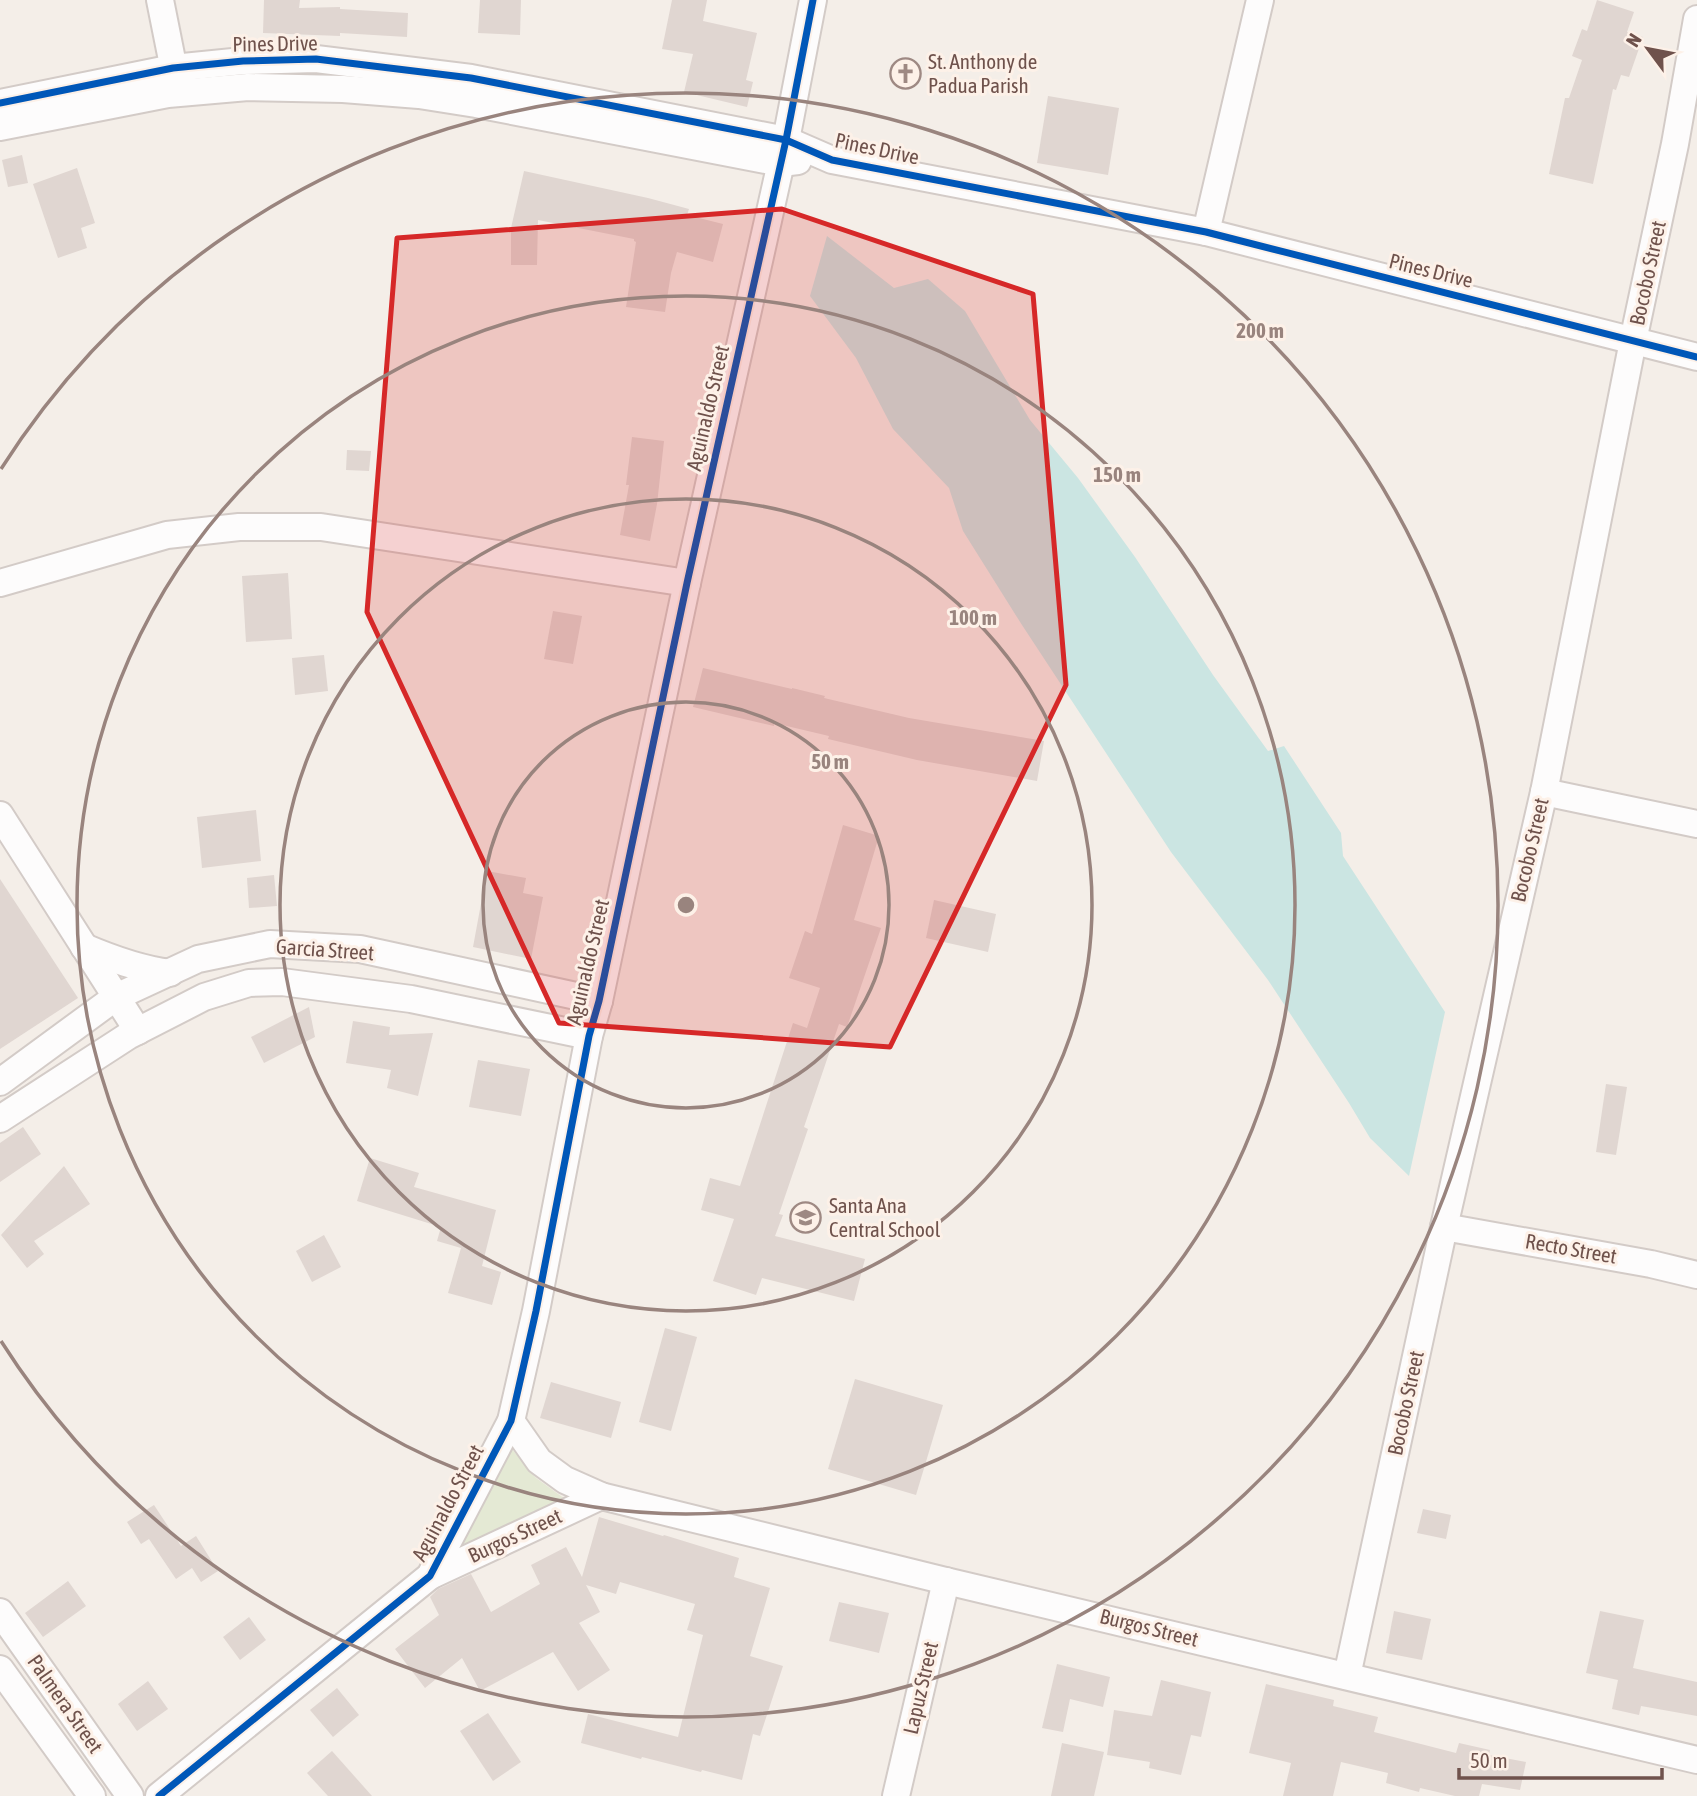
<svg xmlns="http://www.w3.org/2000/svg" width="1697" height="1796" viewBox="0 0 1697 1796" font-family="'Asap Condensed',sans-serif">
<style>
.green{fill:#e4e9d4}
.water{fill:#cbe5e2}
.building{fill:#e0d6d1}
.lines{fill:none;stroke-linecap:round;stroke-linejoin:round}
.street-casing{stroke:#d3cbc7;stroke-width:30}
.street{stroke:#fdfcfc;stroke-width:26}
.cycleway-casing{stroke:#fdf1e8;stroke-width:11}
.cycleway{stroke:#0057b8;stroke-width:7}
.marked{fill:#d62828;fill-opacity:0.2;stroke:#d62828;stroke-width:5;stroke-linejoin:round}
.ring{fill:none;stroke:#99847e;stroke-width:3.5}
.labels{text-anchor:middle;stroke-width:6;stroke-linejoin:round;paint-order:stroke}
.street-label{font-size:21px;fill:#6f524c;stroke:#fdf1e8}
.poi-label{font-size:21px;fill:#6f524c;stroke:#fdf1e8;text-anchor:start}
.centre{fill:#99847e;stroke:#fdf1e8;stroke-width:3.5}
.ring-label{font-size:21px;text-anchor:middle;font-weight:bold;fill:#99847e;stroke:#fdf1e8;stroke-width:6;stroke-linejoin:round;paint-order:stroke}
</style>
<rect width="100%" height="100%" fill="#f4eee8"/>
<!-- green -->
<path class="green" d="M511,1448l25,30 29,21 -117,57z"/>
<!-- water -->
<path class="water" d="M827,236l67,52 34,-9 37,32 65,109 48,58 57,79 78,118 55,76 16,-5 57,87 2,23 102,156 -36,164 -39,-38 -21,-35 -81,-123 -97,-128 -149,-227 -59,-94 -14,-43 -56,-59 -37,-71 -46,-62z"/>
<!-- building -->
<g class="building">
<path d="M264,0h36l-1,8 41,-1v2l68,4 -1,24 -67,-4v3l-77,-3z"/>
<path d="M480,0h41l-1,35 -42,-2z"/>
<path d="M672,0h35l-4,21 54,12 -11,47 7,2 -6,25 -63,-15 9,-38 -31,-5z"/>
<path d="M1597,0l37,12 -7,20 16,5 -14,40 -8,-2 -5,15 -3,-1 -20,95 -44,-10 16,-76h4l13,-38 -10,-4 10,-27 5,2z"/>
<path d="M1048,96l71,12 -11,67 -71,-12z"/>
<path d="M22,155l6,28 -20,4 -6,-27z"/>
<path d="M77,168l18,55 -14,5 6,20 -29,10 -25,-74z"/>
<path d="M524,171l124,27 41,11 -2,6 36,9 -10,38 -36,-10 -6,21 -6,39 -39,-5 10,-65 -2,-1v-2l-96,-19 -1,45h-26v-37z"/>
<path d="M632,437l32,4 -7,63 -7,37 -30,-6 9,-50h-3z"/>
<path d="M347,450l24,1 -2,20 -23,-1z"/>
<path d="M288,573l4,66 -46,3 -4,-66z"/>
<path d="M553,611l29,5 -9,48 -29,-5z"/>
<path d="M324,655l4,36 -33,4 -3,-37z"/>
<path d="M703,668l89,21v-1l33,8 -1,2 85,20 135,23 -7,40 -120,-21 -89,-21 1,-3 -55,-13v3l-81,-19z"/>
<path d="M256,810l5,51 -59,7 -5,-51z"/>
<path d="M843,825l36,11 -25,84 27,8 -34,99 -8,-3 -35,103 4,2 -29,85 4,1 -8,21 90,23 -11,42 -92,-23 -6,17 -43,-14 21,-62 -33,-9 9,-32 30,8 53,-163 14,5 13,-40 -31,-10 16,-47 7,3z"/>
<path d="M487,871l39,7 -3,15 20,4 -12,62 -58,-12z"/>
<path d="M274,875l3,31 -28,2 -2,-30z"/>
<path d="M0,879l78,119 -78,51z"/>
<path d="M934,900l62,14 -8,38 -62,-14z"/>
<path d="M309,1007l6,30 -51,26 -13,-26z"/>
<path d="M353,1021l37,6 -1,8 44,-2 -15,63 -31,-8 4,-18 -45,-7z"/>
<path d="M478,1060l52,9 -9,47 -52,-9z"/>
<path d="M1606,1084l21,3 -11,68 -20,-3z"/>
<path d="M23,1127l18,27 -41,28v-39z"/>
<path d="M370,1158l49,15 -5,14 82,23 -14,56 19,6 -9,33 -44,-12 13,-45 -24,-7 4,-14 -84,-26z"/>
<path d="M64,1166l26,38 -56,37 10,13 -17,14 -26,-33z"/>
<path d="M324,1235l17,32 -29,15 -16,-31z"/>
<path d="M665,1328l32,9 -26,94 -32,-9z"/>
<path d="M855,1379l88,26 -27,90 -88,-26z"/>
<path d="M551,1382l70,20 -10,36 -71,-20z"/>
<path d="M154,1505l27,41 15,-10 22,35 -17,11 -9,-14 -16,11 -27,-40 -8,5 -14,-22z"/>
<path d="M1423,1509l28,6 -5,24 -29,-6z"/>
<path d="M599,1517l64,19 1,-1 75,23 -5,19 36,11 -20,68 33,10 -23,70 -7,-2 -11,46 -40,-10 -1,2 -59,-15 -1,2 -60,-16 7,-29 90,23 25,-102 -16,-5 8,-26 -75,-22 -4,12 -30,-9 14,27 -21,11 31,47 -32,21 -25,-39 -73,39 -18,-33 -37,30 -30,-39 44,-34 -9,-18 8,-8 33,-15 20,38 49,-28 -9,-19 35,-18 16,30z"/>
<path d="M68,1581l18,25 -43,31 -18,-24z"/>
<path d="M839,1602l50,11 -10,40 -50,-12z"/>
<path d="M1394,1611l37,8 -9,41 -36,-7z"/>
<path d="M1600,1611l44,9 -11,48 64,14v34l-56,-10 -2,9 -27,-6 6,-29 -32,-7z"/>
<path d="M249,1617l17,23 -26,20 -17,-23z"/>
<path d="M1057,1664l53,13 -7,30 -33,-8 -7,33 -21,-4z"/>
<path d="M1161,1680l50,12 -10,45 -10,-2 -10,40 -32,-7 1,-6 -43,-7 7,-45 38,6z"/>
<path d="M148,1681l20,28 -31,22 -19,-27z"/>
<path d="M1266,1684l68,16 -1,6 45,11 -4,15 82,21 3,-10 31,7 -1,5 37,7 -6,28 -38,-6 -3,12h-24l-35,-8 -1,4 -33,-9 2,-10 -47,-11 -8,34h-50l8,-33 -42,-10z"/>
<path d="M337,1688l22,27 -26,22 -23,-27z"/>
<path d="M488,1713l33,49 -28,19 -33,-50z"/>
<path d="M1062,1743l42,9 -10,44h-43z"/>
<path d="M332,1751l40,45h-44l-21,-23z"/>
</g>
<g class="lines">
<defs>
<g id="street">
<path d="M160,0l17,85"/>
<path d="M0,103l173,-35 70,-7 73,-2 155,19 315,62 46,20 374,72 491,125"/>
<path d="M0,127l168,-33 80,-7 95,2 76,6 57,9 305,59 17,-2"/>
<path d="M1206,232l54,-232"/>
<path d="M0,583l167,-48 72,-8h82l366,56"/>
<path d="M1544,792l153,32"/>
<path d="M0,815l138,216"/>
<path d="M84,947c28,12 55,22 86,26"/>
<path d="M0,1082l116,-85 82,-38 72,-15 90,5 239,52"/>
<path d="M0,1119l128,-83 76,-39 45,-14 33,-1 129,17 178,37"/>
<path d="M1444,1227l207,37 46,11"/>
<path d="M511,1421l28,40 26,19 36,16"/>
<path d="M430,1576l171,-80 345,85 751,179"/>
<path d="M0,1612l130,184"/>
<path d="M0,1669l92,127"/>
<path d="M1347,1676l97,-449 100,-435 89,-451 42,-197 22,-125"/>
<path d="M159,1796l271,-220 81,-155 25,-110 53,-275 10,-35 88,-418 99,-443 27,-140"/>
<path d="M896,1796l50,-215"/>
</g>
</defs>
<!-- street casing -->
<use href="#street" class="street-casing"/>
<!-- street -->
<use href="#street" class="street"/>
<defs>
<g id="cycleway">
<path d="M0,103l173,-35 70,-7 73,-2 155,19 315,62 46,20 374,72 491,125"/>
<path d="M159,1796l271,-220 81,-155 25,-110 53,-275 10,-35 88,-418 99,-443 27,-140"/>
</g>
</defs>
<!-- cycleway casing -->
<use href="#cycleway" class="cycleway-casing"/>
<!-- cycleway -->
<use href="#cycleway" class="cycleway"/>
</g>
<!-- marked area -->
<path class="marked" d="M782,209l251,85 33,391 -176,362 -331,-24 -192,-411 30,-374z"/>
<!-- distance rings -->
<g class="ring">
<circle cx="686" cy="905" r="203"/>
<circle cx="686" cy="905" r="406"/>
<circle cx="686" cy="905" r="609"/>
<path d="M1 469A812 812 0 1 1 1 1341"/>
</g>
<!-- icons -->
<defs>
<symbol id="church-ring" viewBox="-11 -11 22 22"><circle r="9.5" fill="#fdf1e8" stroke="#9e8983" stroke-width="1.5"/><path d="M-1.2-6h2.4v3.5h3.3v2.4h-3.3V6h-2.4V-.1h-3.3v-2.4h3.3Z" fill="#9e8983"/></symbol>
<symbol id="school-ring" viewBox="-11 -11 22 22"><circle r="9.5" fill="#fdf1e8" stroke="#9e8983" stroke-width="1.5"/><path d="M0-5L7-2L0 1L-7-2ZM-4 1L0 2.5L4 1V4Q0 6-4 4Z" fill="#9e8983"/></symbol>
</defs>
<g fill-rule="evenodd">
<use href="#church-ring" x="888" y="56" width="35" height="35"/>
<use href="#school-ring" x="788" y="1200" width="35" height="35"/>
</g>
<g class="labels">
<!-- street labels -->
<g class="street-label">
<text transform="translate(275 44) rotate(-1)" y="7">Pines Drive</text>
<text transform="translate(877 149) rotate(12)" y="7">Pines Drive</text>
<text transform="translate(1431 271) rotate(14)" y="7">Pines Drive</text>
<text transform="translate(1648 273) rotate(-78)" y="7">Bocobo Street</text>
<text transform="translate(708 408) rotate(-77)" y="7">Aguinaldo Street</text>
<text transform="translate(1530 850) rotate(-77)" y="7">Bocobo Street</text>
<text transform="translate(325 950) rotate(4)" y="7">Garcia Street</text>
<text transform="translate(588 962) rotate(-77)" y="7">Aguinaldo Street</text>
<text transform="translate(1571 1249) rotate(10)" y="7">Recto Street</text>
<text transform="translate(1406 1403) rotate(-78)" y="7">Bocobo Street</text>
<text transform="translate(448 1503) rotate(-62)" y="7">Aguinaldo Street</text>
<text transform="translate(515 1536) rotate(-25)" y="7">Burgos Street</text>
<text transform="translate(1149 1628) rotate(14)" y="7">Burgos Street</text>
<text transform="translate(921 1688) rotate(-77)" y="7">Lapuz Street</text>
<text transform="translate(65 1704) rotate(55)" y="7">Palmera Street</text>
</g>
<!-- poi labels -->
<g class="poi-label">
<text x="928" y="69">St. Anthony de<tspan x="928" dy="24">Padua Parish</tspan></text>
<text x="829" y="1213">Santa Ana<tspan x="829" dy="24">Central School</tspan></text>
</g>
</g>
<circle cx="686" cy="905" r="10" class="centre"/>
<g class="ring-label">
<text x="1260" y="338">200 m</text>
<text x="1117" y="482">150 m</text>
<text x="973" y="625">100 m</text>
<text x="830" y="769">50 m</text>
</g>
<!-- north arrow -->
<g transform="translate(1648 49) rotate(302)" stroke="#fdf1e8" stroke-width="5" paint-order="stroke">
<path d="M0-5L12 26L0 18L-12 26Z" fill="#6f524c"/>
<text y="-10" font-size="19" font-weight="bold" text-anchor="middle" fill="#6f524c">N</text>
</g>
<!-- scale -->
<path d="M1459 1768v10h203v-10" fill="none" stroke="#6f524c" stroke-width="3.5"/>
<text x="1470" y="1768" font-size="21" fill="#6f524c" stroke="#fdf1e8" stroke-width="5" paint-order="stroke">50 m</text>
</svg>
